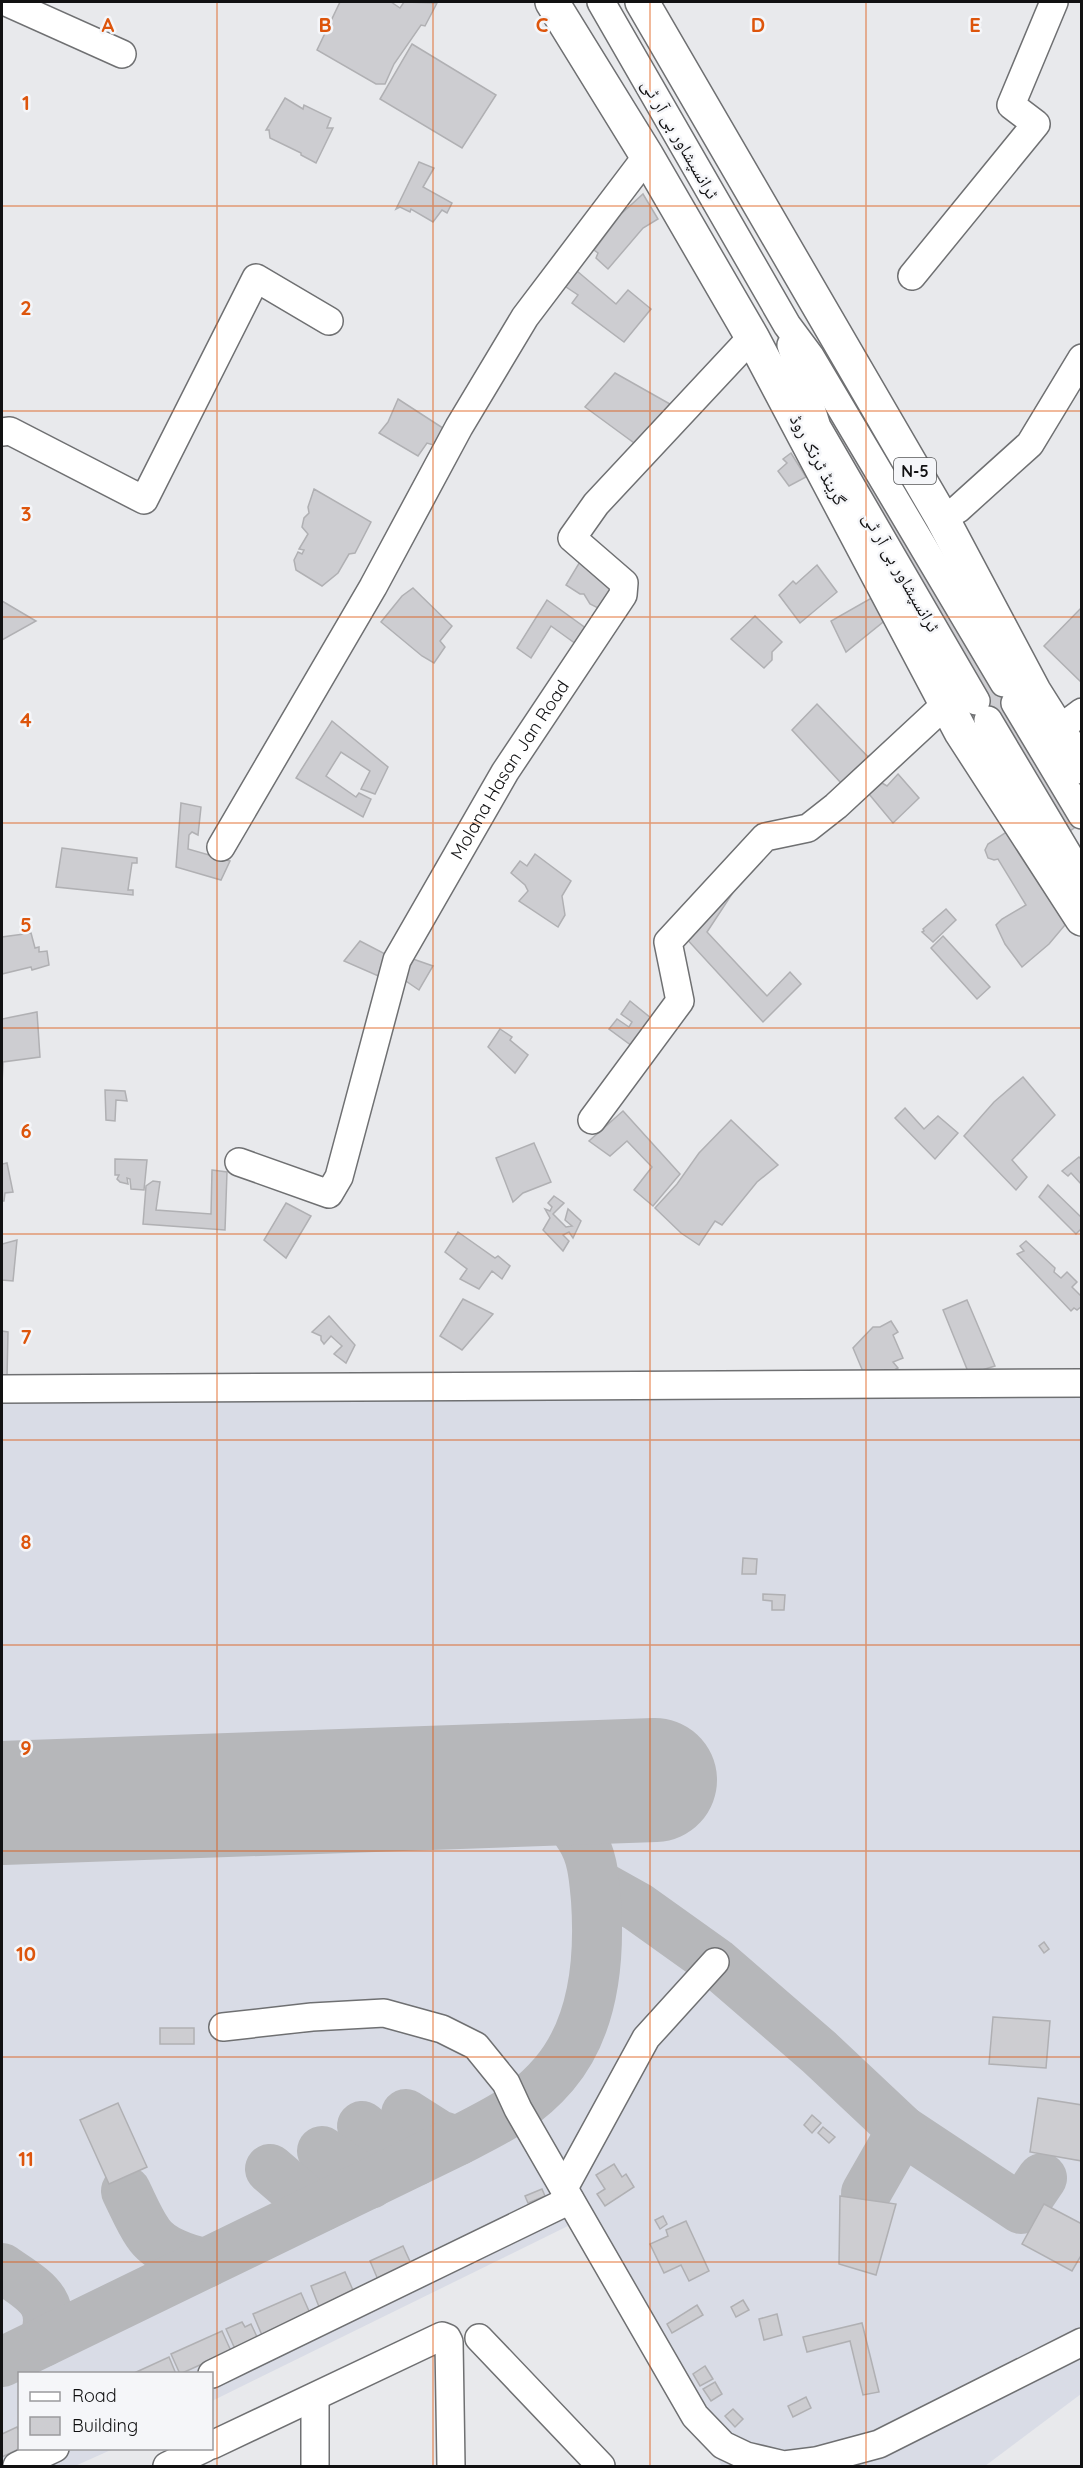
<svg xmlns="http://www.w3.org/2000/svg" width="1083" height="2468" viewBox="0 0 1083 2468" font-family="Quicksand,'Noto Naskh Arabic',sans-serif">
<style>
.built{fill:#d9dce6}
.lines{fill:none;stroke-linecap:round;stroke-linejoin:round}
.taxiway{stroke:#b6b7ba;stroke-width:50}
.runway{stroke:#b6b7ba;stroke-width:124}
.building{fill:#cdcdd1;stroke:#b0b0b3;stroke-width:1.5}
.minor-casing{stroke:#6f7072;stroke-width:30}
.highway-casing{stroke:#6f7072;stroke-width:36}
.minor{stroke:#fff;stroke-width:27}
.highway{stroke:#fff;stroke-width:33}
.grid{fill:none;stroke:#dd550c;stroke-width:1.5;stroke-opacity:0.55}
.labels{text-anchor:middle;stroke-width:5;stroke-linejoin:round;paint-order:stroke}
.shield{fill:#f5f6f9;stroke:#555657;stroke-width:1.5}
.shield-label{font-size:16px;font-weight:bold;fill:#111112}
.street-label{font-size:18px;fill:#111112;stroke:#f5f6f9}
.grid-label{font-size:20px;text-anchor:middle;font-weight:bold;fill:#dd550c;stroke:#f5f6f9;stroke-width:5;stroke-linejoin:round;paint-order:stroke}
</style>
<rect width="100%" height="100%" fill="#e8e9ec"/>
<!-- built -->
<path class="built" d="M1081,1375v1019l-96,72h-263l-150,-242 -360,177v-27h-192v74l93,1 -38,17h-73v-1089z"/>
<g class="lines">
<!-- taxiway -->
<g class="taxiway">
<path d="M595,1883l43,24 77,55 104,90 83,78 119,79 21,-31"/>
<path d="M406,2114l33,21 18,6"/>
<path d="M362,2126l36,31 18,4"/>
<path d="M322,2151l48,33"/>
<path d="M270,2169l36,31 17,6"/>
<path d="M126,2191c7,14 13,29 22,42 11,17 39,27 58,30"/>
<path d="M866,2193l36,-63"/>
<path d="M2,2268c29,21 58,32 41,74"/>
<path d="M2,2362l455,-221c39,-20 68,-33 97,-67 40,-47 46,-115 42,-174 -2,-21 -3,-43 -15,-62 -8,-13 -22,-33 -35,-42 -7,-4 -17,-7 -25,-11"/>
</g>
<!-- runway -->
<path class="runway" d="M2,1803l653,-23"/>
</g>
<!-- building -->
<g class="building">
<path d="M340,2h51l9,6 4,-6 33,1 -12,23 -4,-1 -27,39 -9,20h-9l-59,-34z"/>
<path d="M412,44l84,51 -34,53 -82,-49z"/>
<path d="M285,98l18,11 1,-4 27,13 -4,10h6l-17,35 -15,-8v-2l-31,-15 -1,-8h-3z"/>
<path d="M419,162l15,6 -11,19 29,16 -5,10 -5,-3 -9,12 -22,-13 -1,3 -10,-5 -4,2z"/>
<path d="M643,194l15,25 -15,9 -35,41 -12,-11 2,-5 -4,-3 27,-36z"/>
<path d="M577,271l39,33 12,-14 23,19 -27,33 -52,-39 6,-8 -15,-10z"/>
<path d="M615,373l62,35 -36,40 -56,-41z"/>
<path d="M808,382l28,30 187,259 57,153 -16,11 -110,-120z"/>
<path d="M398,399l48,31 -9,16 -10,-3 -9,13 -39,-23 9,-11z"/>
<path d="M791,453l15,24 -17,9 -11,-15 9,-8 -4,-4z"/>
<path d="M314,489l57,33 -16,31 -6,1 -11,19 -16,13 -26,-16 -2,-10 4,-8 4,2 2,-4 -5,-1 9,-15 -6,-7 2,-9 5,-5 -1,-6z"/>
<path d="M584,555l31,33 -9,24 -16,-8 -6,-10h-4l-14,-9z"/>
<path d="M817,565l20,27 -37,31 -21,-28 14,-14 3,3z"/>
<path d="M413,588l39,38 -12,15 5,6 -11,16 -12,-7 -41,-34 21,-26z"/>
<path d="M875,596l13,22 -42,34 -15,-31z"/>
<path d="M547,600l40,29 -11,15 -25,-18 -20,32 -14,-10z"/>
<path d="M2,601l34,20 -34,19z"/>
<path d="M1082,607v76l-38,-37z"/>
<path d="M755,616l27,26 -10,10v8l-8,8 -33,-29z"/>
<path d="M817,704l54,56 -30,23 -49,-53z"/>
<path d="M332,721l56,46 -13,27 -14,-5 9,-18 -29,-19 -15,24 30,21 3,-4 12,6 -8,18 -67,-39z"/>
<path d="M898,774l21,24 -26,25 -24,-29 13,-11 5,3z"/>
<path d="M181,803l20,4 -3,28 -6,-3 -3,3 -1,14 42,12 -9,19 -45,-13z"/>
<path d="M1011,829l54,96 -16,19 -27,23 -17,-23 -9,-19 6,-6 24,-14 -28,-46 -4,1 -6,-2 -3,-8 3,-6z"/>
<path d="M62,848l75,10v5h-5l-4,27h5v5l-77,-8z"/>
<path d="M535,854l36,27 -9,15 3,19 -7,12 -39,-26 9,-10 -3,-6 -14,-12 9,-12 7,5z"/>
<path d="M720,881l14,10 -27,41 60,64 23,-24 11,12 -38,38 -80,-87z"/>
<path d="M946,909l10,11 -23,22 -11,-10 2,-1 -1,-2z"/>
<path d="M31,933l4,15 4,-1v5l8,-1 2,14 -17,5 -1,-3 -29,7v-37z"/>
<path d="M943,936l47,51 -13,12 -46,-51z"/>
<path d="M360,941l31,16 -8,21 -39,-17z"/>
<path d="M413,959l20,7 -14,24 -16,-11z"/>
<path d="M630,1001l37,30 -20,26 -38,-28 8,-10 12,8 3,-5 -11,-8z"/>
<path d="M37,1012l3,45 -37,5 -1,23v-66z"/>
<path d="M500,1029l12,8 -2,3 18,15 -13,18 -27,-26z"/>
<path d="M1023,1077l32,38 -43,45 15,17 -11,13 -52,-54 30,-34z"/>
<path d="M105,1090l20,1 2,10 -11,-1 -1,21 -9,-1z"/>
<path d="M905,1108l19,21 14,-13 20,17 -23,26 -40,-41z"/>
<path d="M623,1111l57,63 -27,32 -19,-16 18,-23 -25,-26 -17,15 -21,-15z"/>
<path d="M731,1120l47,45 -21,17 -35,43 -7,-4 -16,24 -18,-12 -26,-25 22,-24 22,-31z"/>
<path d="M534,1143l17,39 -28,11 -10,9 -17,-44z"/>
<path d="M1079,1157l3,3v25l-11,-12 -3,3 -6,-5z"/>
<path d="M115,1159l32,1 -3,30 -13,-1 -1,-10 -3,-1 1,6 -8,-2 -3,-3 2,-4h-4z"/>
<path d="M7,1163l6,29 -8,1 -1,8h-2v-37z"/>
<path d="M212,1170l15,2 -2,58 -82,-6 3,-38 7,-5 7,1 -4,28 55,4z"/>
<path d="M1048,1185l34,33v10l-6,6 -37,-37z"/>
<path d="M554,1196l10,7 -11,11 13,13 6,-1 -7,-6 3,-11 13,12 -8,17 -4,-6 -6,3 6,6 -6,10 -20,-21 7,-12 -5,-9 5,2 2,-4 -4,-4z"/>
<path d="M286,1203l25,13 -25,42 -22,-18z"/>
<path d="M458,1232l37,26 3,-2 12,10 -8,13 -10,-8 -13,18 -19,-10 7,-10 -22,-17z"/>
<path d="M17,1240l-4,41 -11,-1v-36z"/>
<path d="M1026,1241l29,27 -1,4 7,6 6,-6 10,10 -5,5 10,10v9l-5,4 -3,-2 -3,3 -54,-57 7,-3 -4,-5z"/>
<path d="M463,1299l30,15 -31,36 -22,-14z"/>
<path d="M967,1300l28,66 -26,8 -26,-64z"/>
<path d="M329,1316l26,29 -9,18 -12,-9 8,-8 -11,-10 -7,8 -3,-4v-4l-9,-4z"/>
<path d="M891,1321l7,11 -5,3 10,23 -10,4 5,6 -21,11 -13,-5 -11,-26 20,-21h7z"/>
<path d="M2,1331l6,1 -1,45h-5z"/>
<path d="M743,1558l14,1 -1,15h-14z"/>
<path d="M763,1594l22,1 -1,15h-12v-9l-9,-1z"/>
<path d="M1044,1942l5,7 -5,4 -5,-7z"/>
<path d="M993,2017l57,4 -4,47 -57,-4z"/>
<rect x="160" y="2028" width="34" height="16"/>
<path d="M1038,2098l44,7v56l-52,-9z"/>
<path d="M118,2103l29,64 -38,17 -29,-64z"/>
<path d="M812,2115l9,8 -9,10 -8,-8z"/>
<path d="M823,2127l12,10 -6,6 -11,-10z"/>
<path d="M614,2164l8,13 4,-3 8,13 -29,19 -8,-12 8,-5 -9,-14z"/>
<path d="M542,2189l3,7 -17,7 -3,-7z"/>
<path d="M840,2196l56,8 -20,71 -37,-11z"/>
<path d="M1044,2204l38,20v30l-10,17 -50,-27z"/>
<path d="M663,2216l4,8 -7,5 -5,-9z"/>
<path d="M686,2221l23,50 -20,10 -8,-16 -17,8 -14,-29 18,-8 -2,-6z"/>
<path d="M403,2246l9,20 -33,16 -9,-21z"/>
<path d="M345,2272l11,25 -35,15 -10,-26z"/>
<path d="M301,2293l12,27 -49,20 -11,-26z"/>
<path d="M743,2300l6,10 -13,7 -5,-10z"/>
<path d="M697,2305l6,10 -31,18 -5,-9z"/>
<path d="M777,2314l5,21 -18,5 -5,-21z"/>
<path d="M242,2322l3,5 6,-3 7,15 -23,10 -9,-20z"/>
<path d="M862,2323l17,69 -16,3 -13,-54 -43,11 -4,-15z"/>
<path d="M222,2331l9,20 -51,23 -9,-20z"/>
<path d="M169,2357l7,17h-44z"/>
<path d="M705,2366l8,13 -13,7 -7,-12z"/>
<path d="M715,2382l7,12 -11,7 -8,-12z"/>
<path d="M806,2397l5,11 -18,9 -5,-11z"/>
<path d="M733,2409l10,10 -8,8 -10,-11z"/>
<path d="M17,2427l3,5v16h1l-19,9v-23z"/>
</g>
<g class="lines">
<defs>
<g id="minor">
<path d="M6,2l116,52"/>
<path d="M601,2l186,323 23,31 194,327"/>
<path d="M912,276l124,-152 -25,-19 43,-103"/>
<path d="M791,345l26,82 159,274"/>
<path d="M2,432l8,-1 134,69 112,-222 73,43"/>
<path d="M942,518l16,-9 72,-65 52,-86"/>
<path d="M1015,703l67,112"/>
<path d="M988,720l94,158"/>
<path d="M1059,729l23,-17"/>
<path d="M221,847l152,-260 86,-160 66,-110 122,-161"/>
<path d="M592,1120l88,-119 -12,-59 97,-105 43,-9 28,-22 111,-103"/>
<path id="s1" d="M239,1162l90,32 10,-17 58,-217 108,-188 118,-177 1,-12 -52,-45 24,-34 156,-167"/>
<path d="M2,1389l1080,-6"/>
<path d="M223,2027l89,-10 72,-4 58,16 34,17 30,37 12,26 177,307 28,29 23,11 38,9 32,-4 63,-17 203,-102"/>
<path d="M564,2188l82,-150 69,-76"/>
<path d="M479,2338l122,128"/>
<path d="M212,2374l358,-174"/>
<path d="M315,2397v69"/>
<path d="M212,2445l230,-109 5,2 2,4 2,124"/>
<path d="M17,2466l38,-18"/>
<path d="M167,2466l38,-18"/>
</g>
<g id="highway">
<path d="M552,2l95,154 105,181 209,395 121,187"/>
<path d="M642,2l300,516 92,173 48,76"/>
</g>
</defs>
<!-- minor casing -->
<use href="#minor" class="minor-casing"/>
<!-- highway casing -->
<use href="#highway" class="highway-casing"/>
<!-- minor -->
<use href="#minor" class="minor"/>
<!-- highway -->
<use href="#highway" class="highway"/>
</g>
<!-- grid -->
<path class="grid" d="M217,2v2464M433,2v2464M650,2v2464M866,2v2464M2,206h1080M2,411h1080M2,617h1080M2,823h1080M2,1028h1080M2,1234h1080M2,1440h1080M2,1645h1080M2,1851h1080M2,2057h1080M2,2262h1080"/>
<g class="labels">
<!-- shield labels -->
<rect class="shield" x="894" y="458" width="42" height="26" rx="4.5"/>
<g class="shield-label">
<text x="915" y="477">N-5</text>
</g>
<!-- street labels -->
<g class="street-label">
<text transform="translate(680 139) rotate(60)" y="6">ٹرانسپشاور بی آر ٹی</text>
<text transform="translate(818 460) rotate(62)" y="6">گرینڈ ٹرنک روڈ</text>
<text transform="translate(901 572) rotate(60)" y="6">ٹرانسپشاور بی آر ٹی</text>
<text dy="6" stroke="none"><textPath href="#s1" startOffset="561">Molana Hasan Jan Road</textPath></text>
</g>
</g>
<g class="grid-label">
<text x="108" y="32">A</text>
<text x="325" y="32">B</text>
<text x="542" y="32">C</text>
<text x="758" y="32">D</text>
<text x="975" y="32">E</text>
<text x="26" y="110">1</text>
<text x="26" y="315">2</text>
<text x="26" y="521">3</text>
<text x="26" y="727">4</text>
<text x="26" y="932">5</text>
<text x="26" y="1138">6</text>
<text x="26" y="1344">7</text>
<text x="26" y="1549">8</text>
<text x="26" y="1755">9</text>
<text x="26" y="1961">10</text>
<text x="26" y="2166">11</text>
</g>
<!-- border -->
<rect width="1083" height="2468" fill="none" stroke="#111112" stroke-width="6"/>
<!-- legend -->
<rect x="18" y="2372" width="195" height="78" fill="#f5f6f9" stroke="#9a9a9d" stroke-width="1.5"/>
<rect x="30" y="2392" width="30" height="9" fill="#ffffff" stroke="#9a9a9d" stroke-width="1.5"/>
<text x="72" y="2402" font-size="18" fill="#111112">Road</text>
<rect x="30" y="2417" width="30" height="18" fill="#cdcdd1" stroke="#9a9a9d" stroke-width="1.5"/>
<text x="72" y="2432" font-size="18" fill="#111112">Building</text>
</svg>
